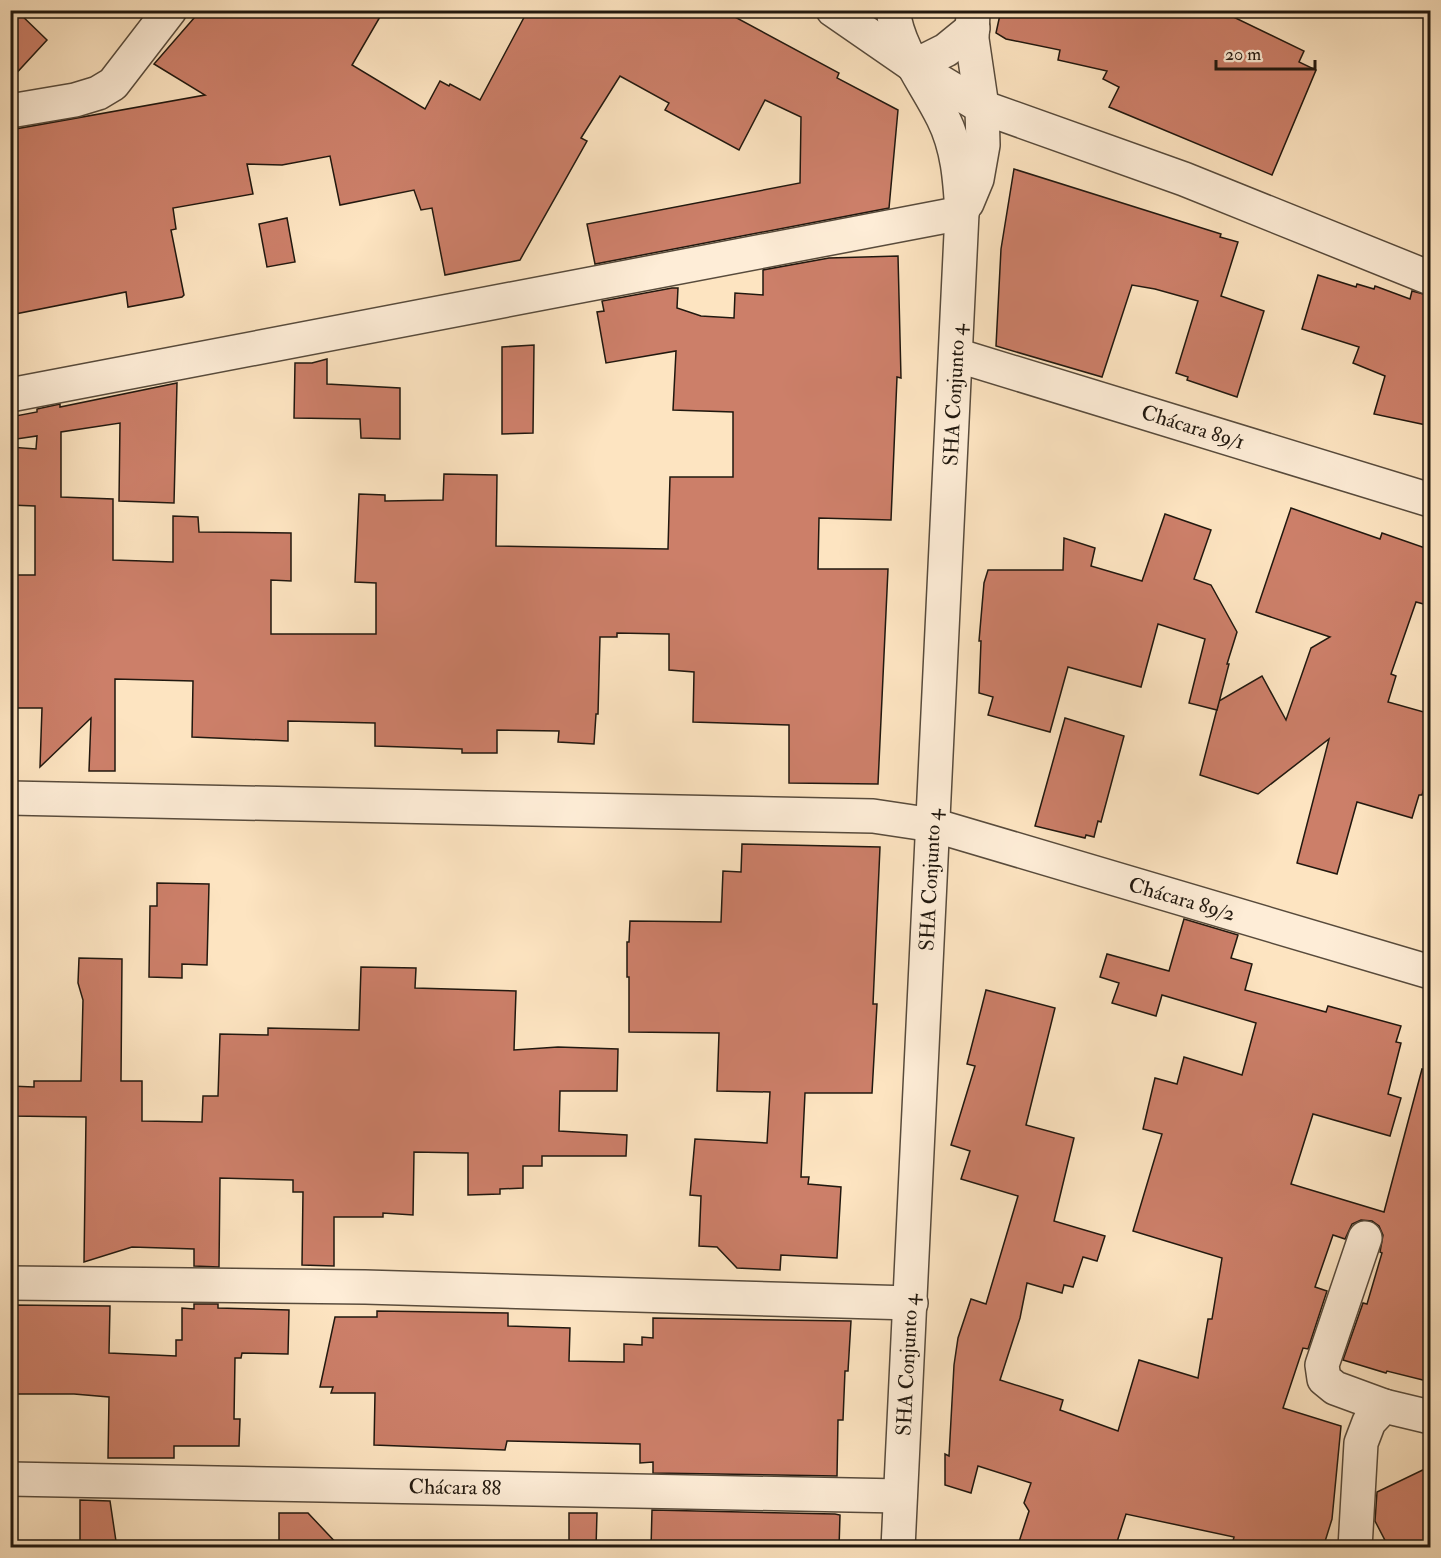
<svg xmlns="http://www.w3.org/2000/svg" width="1441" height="1558" viewBox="0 0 1441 1558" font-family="'IM FELL Double Pica',serif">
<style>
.building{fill:#cc7f69;stroke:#21180f;stroke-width:1.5}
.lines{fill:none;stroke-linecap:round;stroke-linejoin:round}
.minor-casing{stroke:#584b3c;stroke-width:36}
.minor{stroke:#feedd7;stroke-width:33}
.labels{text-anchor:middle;stroke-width:4.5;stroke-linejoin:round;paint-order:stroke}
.street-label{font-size:21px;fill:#21180f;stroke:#feedd7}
</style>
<rect width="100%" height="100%" fill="#fde4c1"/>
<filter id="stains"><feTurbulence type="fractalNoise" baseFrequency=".00333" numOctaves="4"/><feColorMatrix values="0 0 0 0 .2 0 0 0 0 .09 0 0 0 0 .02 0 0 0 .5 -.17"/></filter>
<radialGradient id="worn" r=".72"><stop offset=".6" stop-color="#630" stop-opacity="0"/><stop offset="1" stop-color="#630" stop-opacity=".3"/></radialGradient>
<!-- building -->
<g class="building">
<path d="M10,10h6l31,30 -37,40z"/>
<path d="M201,10h183l-32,55 73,44 15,-28 9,5 1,-2 30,16 48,-90h194l117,63 -2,5 61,32 -9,98 -294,56 -8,-40 213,-41 1,-66 -36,-17 -26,50 -74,-40 4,-7 -49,-27 -39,62 6,3 -67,119 -75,15 -13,-67 -11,2 -7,-20 -74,15 -10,-49 -48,9 -35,-1 6,30 -80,14 3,21 -5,1 13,65 -2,2 -54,10 -2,-15 -116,23v-185l195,-35 -51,-31z"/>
<path d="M1001,10h218l85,41 -5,11 17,8 -44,105 -163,-68 10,-20 -16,-8 4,-8 -49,-11 2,-10 -54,-11 -10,-6z"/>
<path d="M1014,169l207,65 -1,3 18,5 -17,54 43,15 -27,86 -50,-17 1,-3 -12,-4 22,-72 -43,-12 -23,-4 -30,92 -106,-31 5,-97z"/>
<path d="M287,218l8,44 -28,5 -8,-43z"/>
<path d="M898,256l3,122 -4,-1 -6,143 -72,-2 -1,51h70l-10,215 -89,-1v-58l-96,-3 1,-50 -25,-2v-36l-52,-1v4h-17l-2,77h-2l-2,30 -36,-2 1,-11 -62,-1v23h-35v-4l-87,-3v-23l-87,-2v20l-96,-4 1,-56 -78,-2v92h-26l2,-53 -51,49 2,-59h-32v-133h25v-69l-25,-1v-58l26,2 1,-13 -27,4v-23l27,-5v-3l23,-5v3l117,-24 -3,120 -55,-2 1,-78 -59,9v65l52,2v61l60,2v-46l25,1 1,15 92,1v48l-20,-1v54h105v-51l-21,-1 4,-88 26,1v6l58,-1 1,-26 53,1 -1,71 172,3 2,-72h63v-65l-60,-2 3,-59 -70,12 -9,-51 7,-1 -2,-10 70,-13h6l-1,20 24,8 33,2 1,-25 28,2v-25l66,-12z"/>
<path d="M1318,275l38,12 1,-3 17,5 1,-3 35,13 2,-8 19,5v130l-57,-12 11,-38 -32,-13 6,-16 -57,-18z"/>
<path d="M534,345l-1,88 -31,1v-87z"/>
<path d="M327,359v25l73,4v51l-39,-1 -1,-19 -66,-1 1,-55h17z"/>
<path d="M1291,508l89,31 2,-6 49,17v56l-15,-4 -25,72 5,2 -8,26 43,12v50l-9,31h-3l-7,23 -55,-16 -20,72 -40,-11 32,-124 -71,55 -58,-19 19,-74 43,-25 24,44 25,-72 19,-11 -74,-25z"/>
<path d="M1165,514l46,16 -17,49 17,6 26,47 -10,32h2l-12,46 -28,-7 16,-64 -47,-15 -17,63 -73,-20 -18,65 -62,-17 5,-18 -14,-4 2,-52h-2l5,-58 4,-13h75l1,-32 31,10 -4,18 51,15z"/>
<path d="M1065,718l59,18 -23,86 -3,-1 -4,16 -8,-2 -1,3 -50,-12z"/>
<path d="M742,844l138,3 -7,157h4l-5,89h-67l-4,84h8l-1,7 33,3 -4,71 -56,-3 -1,15 -43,-2 -20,-21 -18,-1 2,-50 -11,-1 5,-56 72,4 3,-51 -53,-1 2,-58 -90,-1v-55h-2v-35h2l1,-21 91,1 2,-51 18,1z"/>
<path d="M157,883l52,1 -2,81 -25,-1v14l-33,-1 1,-71h7z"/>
<path d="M1184,919l54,16 -7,23 21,6 -7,26 81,22 2,-6 73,20 -5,16 5,1 -13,51 13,4 -11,38 -77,-22 -22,70 93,28 38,-143 9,2v311l-44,-11 -1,2 -43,-13 20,-57 4,1 15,-51 -2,-1 3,-17 -4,-9 -7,-5 -11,-1 -9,4 -7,15 -12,-4 -18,52 12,4 -19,58 -5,-1 -20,60 58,18 -9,93 -9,29h-81l1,-5 -10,-2 1,-4 -108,-23 -11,34h-98l12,-37 -5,-8 7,-20 -53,-17 -7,27 -26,-8v-31l4,2 5,-91 4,-27 13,-39 15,5 32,-108 -57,-17 9,-28 -19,-6 24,-79 -8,-2 15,-58 4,-16 69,18 -29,117 48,13 -20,83 51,15 -8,25 -14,-4 -10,30 -9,-2 -2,8 -35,-10 -7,35 -20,62 63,20 -3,10 58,21 21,-71 59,18 10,-59h4l10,-61 -89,-27 29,-97 -19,-5 12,-51 22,6 7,-27 58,18 14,-52 -94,-28 -6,21 -44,-13 7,-20 -19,-6 7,-23 62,17z"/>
<path d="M79,958l43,1 -1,122h21v40l60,1 1,-26h15l2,-62 48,1v-7l91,2 2,-63 55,1 -1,20 101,3 -2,59 44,-3 60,2 -1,42h-57l-1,40 68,4 -1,21h-84v10h-19v22l-23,1v5l-32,1v-42l-54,-1 -1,63 -30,-2v4h-49v49l-32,-1 1,-73h-10v-12l-73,-2 -1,89 -25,-1v-17l-62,-2 -48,15 2,-145 -76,-1v-30l24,1v-6h47l2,-81 -5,-17z"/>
<path d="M194,1304h24v4l71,2 -1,44 -46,-1 -1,5h-6l-1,61h6l-1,27h-65v12h-66l1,-61 -35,-3h-64v-89l100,1 -1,47 67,3v-16h6v-32l12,1z"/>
<path d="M377,1311l131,2v13l62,2 -1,33 55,1v-18l18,1v-8l11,1v-20l198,3 -3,50h-3l-2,49h-5l-1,56 -184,-3v-11l-13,1v-19l-133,-3 -2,9 -131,-5 1,-52h-44l2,-6h-13l15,-70h42z"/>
<path d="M1431,1466v82h-42l-14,-27 2,-29z"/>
<path d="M80,1500l30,1 7,47h-37z"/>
<path d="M652,1510l183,4 5,1 -1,33h-188z"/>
<path d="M279,1513h29l33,35h-62z"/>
<path d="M569,1513h28l-1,35h-27z"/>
</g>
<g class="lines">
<defs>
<g id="minor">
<path d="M833,10l81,56 68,41 202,72 246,99"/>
<path d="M893,10c5,40 33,73 50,108 15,30 17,62 19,95l-64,1335"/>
<path d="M914,66l32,-16 27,-22"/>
<path d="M10,111l65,-11 23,-7 15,-9 57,-74"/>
<path d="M967,203l10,-24 6,-34 -1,-38 -10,-68 1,-29"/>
<path d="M956,355l474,145"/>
<path d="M10,395l952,-182"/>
<path d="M10,798l863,18 60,9 497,147"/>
<path d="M1365,1238l-43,127 2,14 11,9 49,18"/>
<path d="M10,1283l355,4 546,16"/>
<path d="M10,1479l890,17"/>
<path d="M1355,1548l6,-105 8,-21 15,-16 46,11"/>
</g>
</defs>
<!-- minor casing -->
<use href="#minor" class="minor-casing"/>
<!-- minor -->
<use href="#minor" class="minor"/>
</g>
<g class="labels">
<!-- street labels -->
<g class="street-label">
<text transform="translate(954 395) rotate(-87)" y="7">SHA Conjunto 4</text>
<text transform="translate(1193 427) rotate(17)" y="7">Chácara 89/1</text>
<text transform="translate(930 880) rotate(-87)" y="7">SHA Conjunto 4</text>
<text transform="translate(1182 899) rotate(16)" y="7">Chácara 89/2</text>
<text transform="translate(907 1365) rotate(-87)" y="7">SHA Conjunto 4</text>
<text transform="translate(455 1487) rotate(1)" y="7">Chácara 88</text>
</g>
</g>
<!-- margin -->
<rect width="1441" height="1558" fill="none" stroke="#fde4c1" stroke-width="36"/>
<rect x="12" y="12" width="1417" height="1534" fill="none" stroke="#21180f" stroke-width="3"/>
<rect x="18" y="18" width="1405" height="1522" fill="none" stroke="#21180f" stroke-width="1.5"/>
<!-- scale -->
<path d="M1216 60v9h99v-9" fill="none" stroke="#21180f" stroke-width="3"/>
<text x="1225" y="60" font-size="18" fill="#21180f" stroke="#feedd7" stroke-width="4.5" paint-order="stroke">20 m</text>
<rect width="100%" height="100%" filter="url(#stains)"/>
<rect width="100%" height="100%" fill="url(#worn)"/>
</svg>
